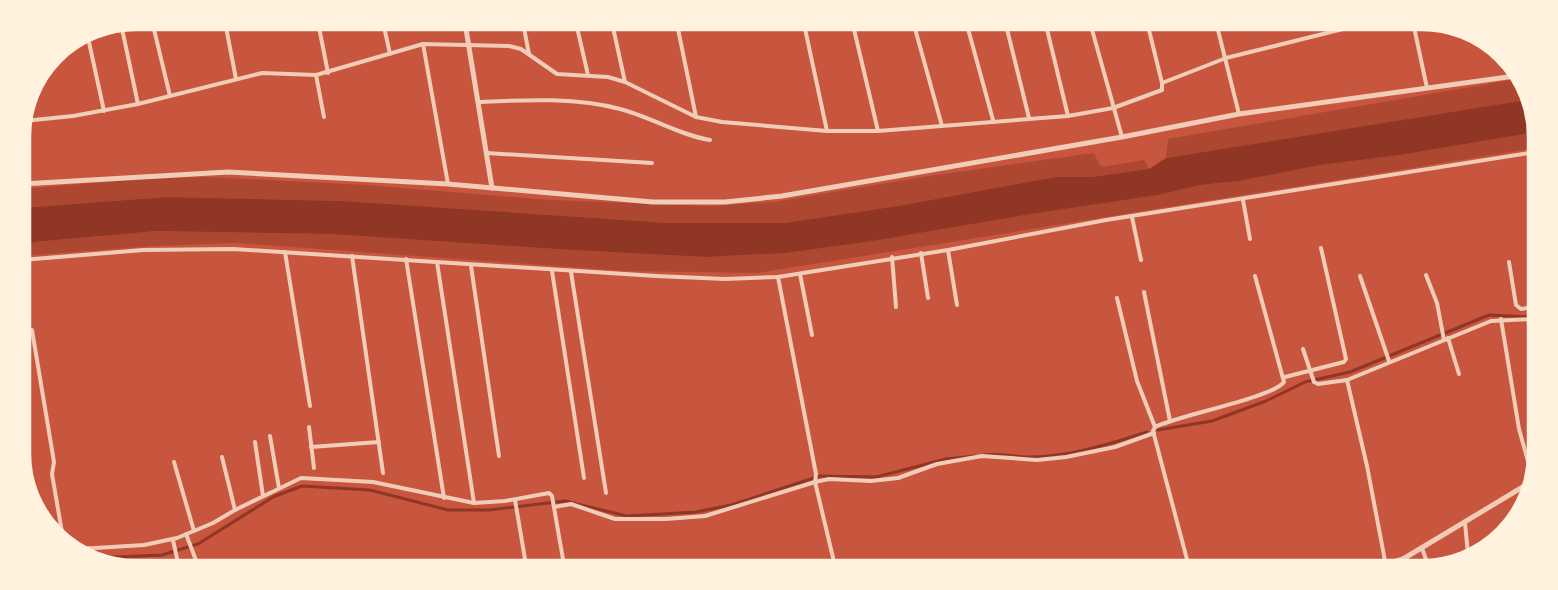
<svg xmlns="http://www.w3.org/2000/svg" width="1558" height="590" viewBox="0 0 1558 590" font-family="Mulish,sans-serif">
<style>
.green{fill:#ae4732}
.water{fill:#8f3625}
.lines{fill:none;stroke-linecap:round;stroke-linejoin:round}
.stream{stroke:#8f3625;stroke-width:3}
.minor{stroke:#f1ccb7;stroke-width:4}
.tertiary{stroke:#f1ccb7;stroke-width:5}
.rim{fill:none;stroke:#fff3e0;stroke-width:2.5}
</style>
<rect width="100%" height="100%" fill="#c8553d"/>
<!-- green -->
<g class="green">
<path d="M1517,79l9,21 -360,58 2,-19z"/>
<path d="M1536,132l-1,16 -777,125 -132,-2 -391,-28 -82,3 -131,10v-13l135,-12 173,3 242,16 135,7 79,-4 87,-12 158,-27 127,-19 42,-10 39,-4 81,-16 80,-10z"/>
<path d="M1094,153l5,11 4,3 41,-7 5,9 -58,8h-36l-151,28 -119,18h-115l-328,-22 -176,-4 -144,11v-19l116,-10 69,-2 159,8 184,15 159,6 65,-4 155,-26z"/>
</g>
<!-- water -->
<path class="water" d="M1526,100l10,21v11l-136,23 -80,10 -81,16 -39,4 -42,10 -127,19 -158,27 -87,12 -79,4 -135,-7 -242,-16 -173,-3 -135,12v-35l144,-11 176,4 328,22h115l119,-18 151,-28h36l58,-8 17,-11z"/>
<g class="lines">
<!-- stream -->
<g class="stream">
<path d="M1158,430l54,-9 54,-20 39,-19 45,-10 139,-57 44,2"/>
<path d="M984,455c16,-2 30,2 46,2 39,0 80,-13 117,-25"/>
<path d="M92,558l70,-3 36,-11 75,-47 29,-11 68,4 78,20h41l76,-9 62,15 69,-4 35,-7 89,-29 56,1 70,-18 29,-3"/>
</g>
<!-- minor -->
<g class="minor">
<path d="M152,21l18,75"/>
<path d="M225,22l11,57"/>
<path d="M318,22l10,51"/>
<path d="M383,22l7,32"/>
<path d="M523,23l6,31"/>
<path d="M576,23l12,52"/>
<path d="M612,23l13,59"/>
<path d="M121,24l17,80"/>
<path d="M677,24l19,93"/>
<path d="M804,24l23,107"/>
<path d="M853,25l25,106"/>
<path d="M914,25l28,101"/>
<path d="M967,25l26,95"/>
<path d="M1006,25l23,93"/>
<path d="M1046,25l22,91"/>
<path d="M1091,26l31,111"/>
<path d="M1217,26l22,88"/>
<path d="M1414,27l13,61"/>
<path d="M87,33l17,78"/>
<path d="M423,44l25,140"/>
<path d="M316,75l8,42"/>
<path d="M1162,83l64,-25 125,-31"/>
<path d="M478,102c46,-2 97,-5 142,7 31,8 59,26 90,31"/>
<path d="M24,121l49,-5 65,-12 124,-31 54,2 107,-31 86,2 12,3 36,25 51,3 17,5 71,35 26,5 105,9h51l190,-15 45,-8 49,-18v-7l-14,-57"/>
<path d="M486,153l166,10"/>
<path d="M1243,200l7,39"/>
<path d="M1132,217l9,43"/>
<path d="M948,250l9,55"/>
<path d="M285,252l25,154"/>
<path d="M921,253l7,45"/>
<path d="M352,256l31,217"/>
<path d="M892,257l4,50"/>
<path d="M406,259l38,239"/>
<path d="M22,260l121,-10 90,-1 423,27 69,3 53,-2 170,-27 158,-30 429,-68"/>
<path d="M437,262l37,241"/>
<path d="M1509,262l7,43 5,4 12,-2"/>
<path d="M471,266l28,190"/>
<path d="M552,271l32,207"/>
<path d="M571,272l35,221"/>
<path d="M800,274l12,61"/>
<path d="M1426,275l11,28 7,37"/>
<path d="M1360,276l29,85"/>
<path d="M778,277l38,197 -1,8 20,84"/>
<path d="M1144,292l26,129"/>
<path d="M1117,298l20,83 18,46 -2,4 36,136"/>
<path d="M1501,319l18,110 12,43"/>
<path d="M32,330l22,132 -2,12 11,64"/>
<path d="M1448,338l11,36"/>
<path d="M1303,349l11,33 4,2 29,-4 144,-59 42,-2"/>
<path d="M1285,377l59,-15 2,-3 -25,-111"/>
<path d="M1347,380l20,86 19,100"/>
<path d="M309,427l5,41"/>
<path d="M1155,427c24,-12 117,-29 129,-45l-29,-106"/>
<path d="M270,436l9,52"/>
<path d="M255,442l8,54"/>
<path d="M311,447l68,-5"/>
<path d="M222,457l13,53"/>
<path d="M174,462l20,69"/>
<path d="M1521,488l5,9"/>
<path d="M515,500l11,65"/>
<path d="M554,507l17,-3 44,15h51l39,-3 110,-34 14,-3 42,2 27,-3 39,-14 45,-8 55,4 29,-3 49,-10 39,-14"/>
<path d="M1465,523l3,31"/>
<path d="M186,534l11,29"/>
<path d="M173,540l5,23"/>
<path d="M89,548l2,9"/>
<path d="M1422,548l7,20"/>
<path d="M79,549l65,-4 33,-7 36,-15 22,-13 66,-32 72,4 101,21 31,-2 44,-8 3,3 12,69"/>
<path d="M1403,559l3,9"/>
</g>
<!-- tertiary -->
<g class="tertiary">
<path d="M465,23l27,165"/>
<path d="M22,184l206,-12 220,12 205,18h72l57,-6 340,-59 117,-23 276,-38"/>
<path d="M1373,568l30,-9 128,-77"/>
</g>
</g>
<!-- crop -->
<path d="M0 0H1558V590H0ZM136 30H1422A106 106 0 0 1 1528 136V454A106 106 0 0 1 1422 560H136A106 106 0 0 1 30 454V136A106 106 0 0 1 136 30Z" fill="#fff3e0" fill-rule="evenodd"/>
<path class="rim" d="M136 30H1422A106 106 0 0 1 1528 136V454A106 106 0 0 1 1422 560H136A106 106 0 0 1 30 454V136A106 106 0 0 1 136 30Z"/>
</svg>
